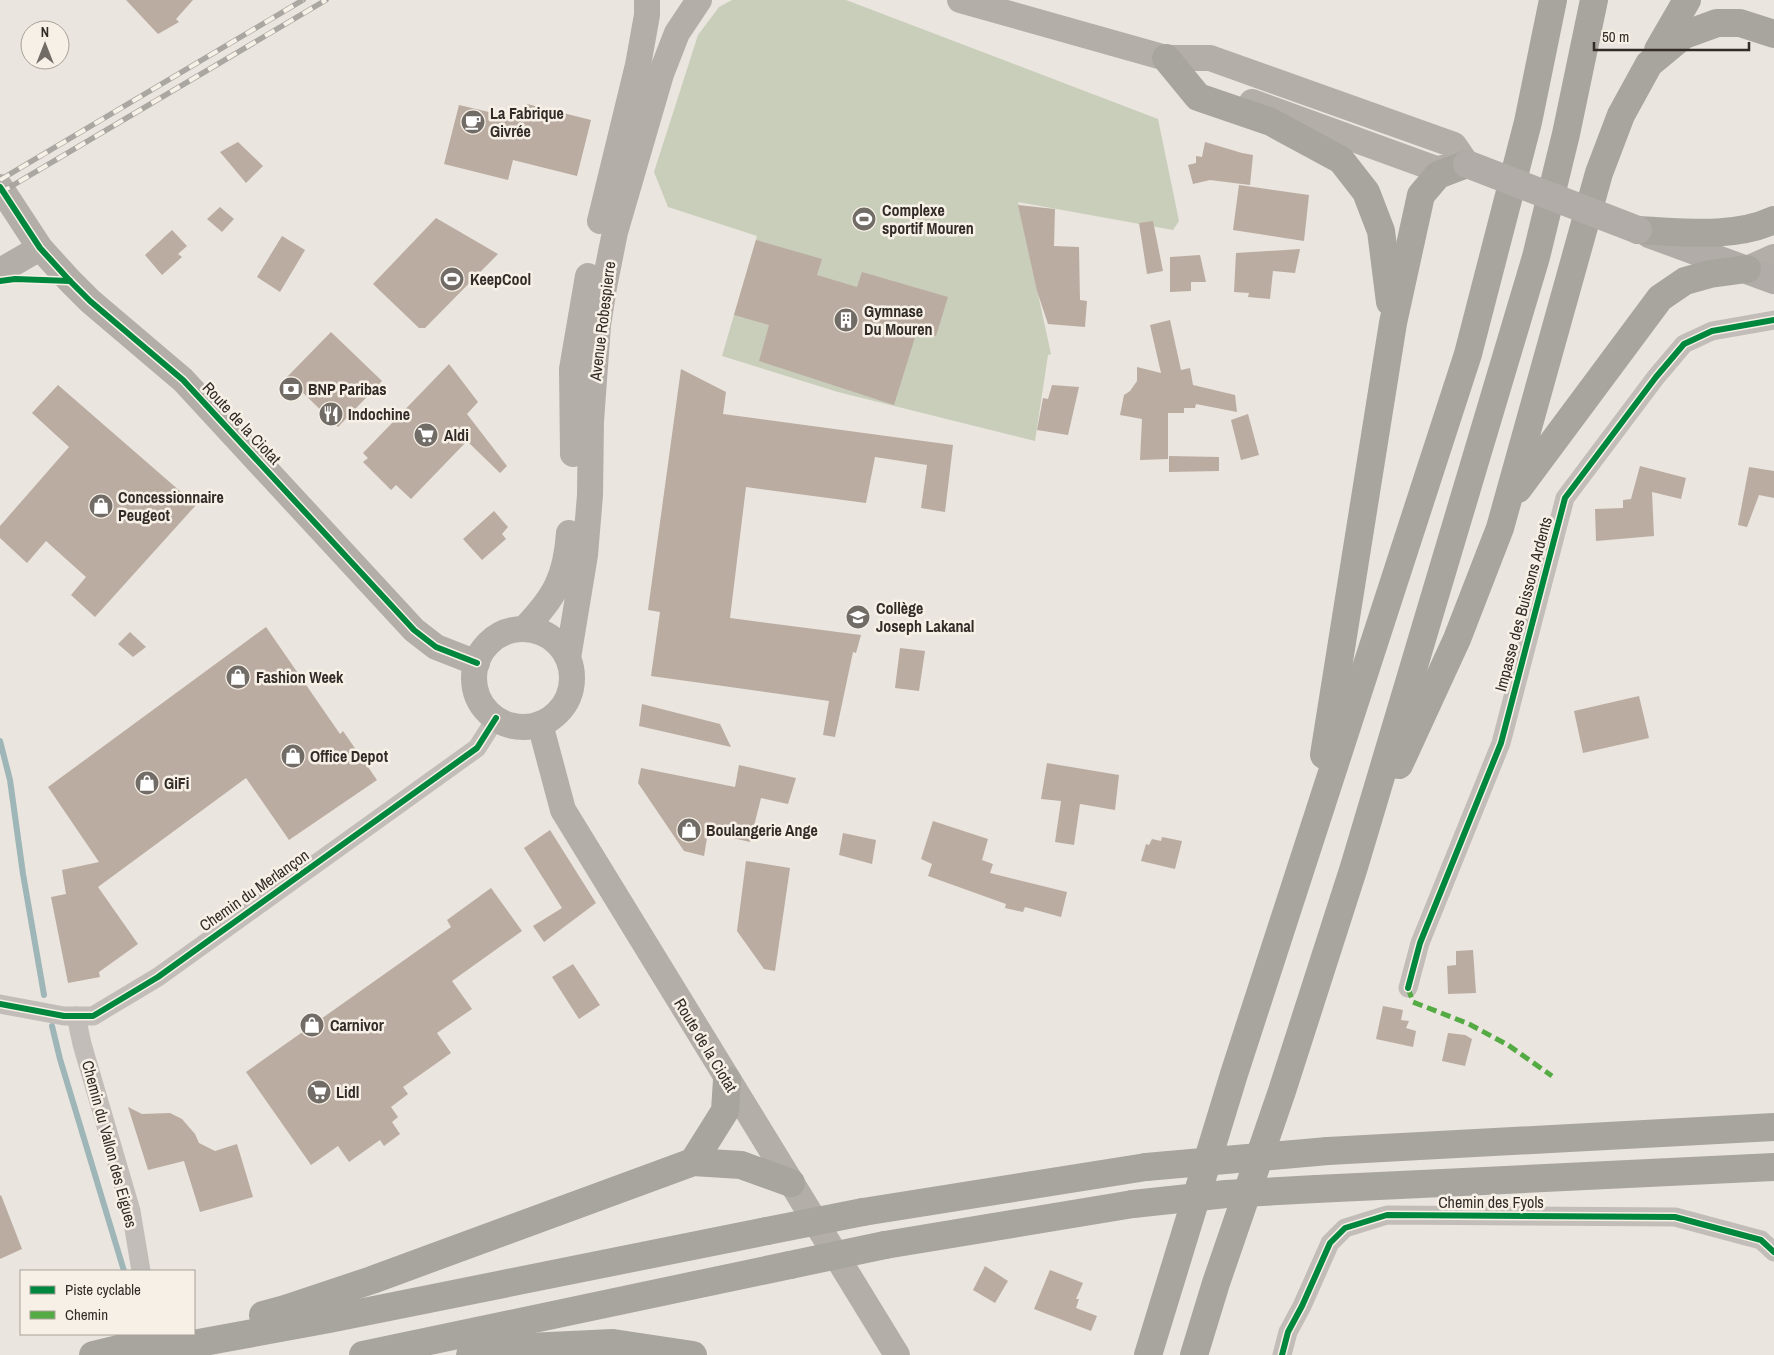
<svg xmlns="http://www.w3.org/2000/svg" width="1774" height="1355" viewBox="0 0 1774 1355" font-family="'Archivo Narrow',sans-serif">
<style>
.green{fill:#c9ceba}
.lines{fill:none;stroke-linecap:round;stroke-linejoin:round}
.stream{stroke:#9eb6b8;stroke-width:6}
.building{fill:#bbaca2}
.street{stroke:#c2bdb8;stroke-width:19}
.secondary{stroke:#b3aea8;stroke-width:26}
.primary{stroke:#b1aca7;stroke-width:28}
.highway{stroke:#a8a49e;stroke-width:28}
.rail-casing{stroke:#aaa6a2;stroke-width:5.5}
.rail{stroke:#f6f0e6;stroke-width:4;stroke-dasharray:11;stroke-linecap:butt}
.primary-bridge{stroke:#b1aca7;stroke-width:28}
.highway-bridge{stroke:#a8a49e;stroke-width:28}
.quiet{stroke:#54ab44;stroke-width:5;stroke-dasharray:10 5;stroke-linecap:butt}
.cycleway-casing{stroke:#f6f0e6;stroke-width:9}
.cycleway{stroke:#00873e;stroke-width:6}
.labels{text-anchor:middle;stroke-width:5;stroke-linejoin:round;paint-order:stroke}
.poi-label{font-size:16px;font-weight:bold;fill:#322b27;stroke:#f6f0e6;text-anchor:start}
.street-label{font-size:16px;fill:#322b27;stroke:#f6f0e6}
</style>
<rect width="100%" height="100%" fill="#eae5de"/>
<!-- green -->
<path class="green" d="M732,0h114l312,119 21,102 -6,9 -155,-28 33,152 -3,1 -13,86 -197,-49 -116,-36 35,-120 -89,-29 -14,-35 44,-137 21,-28z"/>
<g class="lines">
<!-- stream -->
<g class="stream">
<path d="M0,741l10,39 13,94 21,121"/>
<path d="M52,1026l8,33 64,212"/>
</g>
</g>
<!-- building -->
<g class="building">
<path d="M126,0h67l-17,19 3,3 -21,12z"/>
<path d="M527,104l64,16 -14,56 -64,-16 -5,20 -64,-16 15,-59 64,15z"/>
<path d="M238,142l25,24 -17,17 -26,-31z"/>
<path d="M1205,142l37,11 11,2 -3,30 -40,-5 -17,4 -5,-19 8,-2v-7l6,1z"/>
<path d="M1239,185l70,10 -5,46 -71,-11z"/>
<path d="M1018,205l37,4 -1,37 25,1 1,53 7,1 -2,26 -37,-3 -11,-33z"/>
<path d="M220,207l14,12 -12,13 -15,-13z"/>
<path d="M436,218l62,36 -73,74h-6l-46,-44z"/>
<path d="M1153,221l10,50 -16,3 -8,-51z"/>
<path d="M172,230l15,16 -9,8 4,3 -20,18 -17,-20z"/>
<path d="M282,236l23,14 -25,42 -23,-15z"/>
<path d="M756,240l66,19 -5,16 40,12 5,-15 86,25 -12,39 -19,-5 -23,74 -135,-44 10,-36 -35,-10z"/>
<path d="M1300,249l-5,24 -22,-2 -3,28 -22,-2 1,-4 -15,-1 2,-39z"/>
<path d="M1200,255l6,27h-15v9l-21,1v-35z"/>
<path d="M1170,320l11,50 9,-2 3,17 42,10 2,17 -41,-8 -1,4h-11v5h-16v46l-28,1 2,-41 -22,-4 4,-20 6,-4 7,-10v-14l24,6 -11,-48z"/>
<path d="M331,332l51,49 -44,46 -51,-50z"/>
<path d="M449,364l29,38 -11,12 40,52 -7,7 -33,-32 -56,58 -15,-14 -5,5 -28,-28 5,-4 -5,-5z"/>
<path d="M681,369l45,23 -3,22 230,31 -8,67 -24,-4 6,-43 -52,-8 -9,46 -120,-16 -16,131 131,17 -5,18 -3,-1 -18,85 -12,-2 6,-34 -178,-25 9,-64 -12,-2z"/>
<path d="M58,385l138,120 -101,112 -24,-22 15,-18 -40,-36 -19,22 -27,-25v-12l69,-79 -37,-34z"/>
<path d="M1052,385l27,2 -11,48 -31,-5 6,-32 5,1z"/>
<path d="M1248,414l11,41 -18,5 -10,-40z"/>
<path d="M1169,456l50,1v14l-50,1z"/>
<path d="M1640,466l46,12 -5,21 -29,-7 2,44 -58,5 -1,-32 28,-1v-8l8,-1z"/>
<path d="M1749,467l25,4v27l-15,-3 -12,32 -9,-2z"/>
<path d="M494,511l14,16 -6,7 4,5 -24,21 -19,-21z"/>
<path d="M266,627l74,107 3,-3 34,49 -88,60 -43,-62 -148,109 40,57 -39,28 1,5 -32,6 -17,-86 15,-3 -4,-24 37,-8 -51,-75z"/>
<path d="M130,632l16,15 -13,10 -15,-13z"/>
<path d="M900,648l25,3 -6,40 -24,-3z"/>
<path d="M1639,696l10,42 -66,15 -9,-42z"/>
<path d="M642,704l78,20 11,23 -92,-21z"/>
<path d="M1047,763l72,12 -4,35 -35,-6 -6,41 -19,-3 6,-41 -20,-2z"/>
<path d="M739,765l57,13 -8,26 -27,-6 -11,44 -42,-10 -4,24 -20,-5 -46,-68 3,-15 94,19z"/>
<path d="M933,821l55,18 -6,21 11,4 -3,9 77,19 -6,25 -36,-10 -2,5 -18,-4 1,-4 -78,-28 4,-12 -11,-5z"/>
<path d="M550,830l46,73 -52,39 -11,-16 29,-18 -38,-60z"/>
<path d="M843,833l33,7 -4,24 -33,-9z"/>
<path d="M1162,837l20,4 -7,28 -34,-8 5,-17 3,1 3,-6 9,2z"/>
<path d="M746,861l44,7 -15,103 -11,-2 -27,-38z"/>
<path d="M491,888l31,43 -70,50 20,28 -35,24 14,20 -48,34 5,7 -17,13 7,10 -6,5 8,12 -16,12 -4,-6 -31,22 -11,-16 -27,19 -65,-93 205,-145 -4,-7z"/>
<path d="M1473,950l3,43 -28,1 -1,-28 9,-1v-14z"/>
<path d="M573,964l27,41 -21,14 -27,-42z"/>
<path d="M1383,1006l20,4 -2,10 8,1 -3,7 10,3 -3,16 -37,-8z"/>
<path d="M1448,1033l17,2 7,4 -7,27 -23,-5z"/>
<path d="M128,1107l14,7 28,-1 12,6 13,15 4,9 16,8 22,-7 16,53 -53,15 -16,-51 -36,9z"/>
<path d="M1,1195l21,54 -22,10v-63z"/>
<path d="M985,1266l23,15 -13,22 -22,-13z"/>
<path d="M1050,1270l33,13 -7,16h3l-3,9 21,8 -6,15 -57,-22z"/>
</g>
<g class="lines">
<!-- street -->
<g class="street">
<path d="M1408,988l12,-45 81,-200 64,-245 91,-121 28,-33 28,-13 62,-11"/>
<path d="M0,1004l64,12h29l65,-39 319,-229 19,-30"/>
<path d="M76,1016l6,28 49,167 10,60"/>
<path d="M1282,1355l6,-23 14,-26 28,-63 15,-15 42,-13 288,2 86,23 13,12"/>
</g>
<!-- secondary -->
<g class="secondary">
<path d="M960,0l206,58h44l244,87 13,19 -31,5 -184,-67"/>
<path d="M0,187l40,61 30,33 20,20 93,79 231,250 22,17 41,16"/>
<path d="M600,221l38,-156 9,-50v-15"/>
<path d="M1747,269l27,-12"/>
<path d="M0,271l40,-23"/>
<path d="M573,454l-1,-85 16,-93"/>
<path d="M524,629c31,-32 42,-52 45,-96"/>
<circle cx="523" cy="678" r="49"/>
<path d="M568,658l17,-103 5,-60 1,-74 7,-96 6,-38 11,-55 46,-158 16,-41 22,-33"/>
<path d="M540,724l23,86 334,545"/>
</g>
<!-- primary -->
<path class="primary" d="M1649,234l125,46"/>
<!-- highway -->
<g class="highway">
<path d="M1658,50l29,-50"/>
<path d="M1166,58l32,39 73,25 70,38 25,32 15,39 9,71"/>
<path d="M1638,230c44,2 95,9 136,-10"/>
<path d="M1518,489l142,-191 25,-17 25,-7 37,-5"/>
<path d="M1324,755l69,-432 28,-128 17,-20 29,-11"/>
<path d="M1399,765l58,-126 43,-111 99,-355 22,-58 28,-51 35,-29 33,-12h23l34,11"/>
<path d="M1328,1151l446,-24"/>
<path d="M693,1162l32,-51 2,-31"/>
<path d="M1316,1189l458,-22"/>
<path d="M863,1212l283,-45"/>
<path d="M885,1245l248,-41"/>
<path d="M263,1315l22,-6 87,-29 321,-118 48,3 50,18"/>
<path d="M93,1355l58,-14"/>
<path d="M133,1355l196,-36 438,-88"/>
<path d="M363,1355l427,-90"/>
<path d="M470,1355l58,-8 85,-4 80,12"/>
<path d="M1148,1355l86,-281 234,-720 60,-232 25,-122"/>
<path d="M1194,1355l22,-72 66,-192 72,-224 182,-610 30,-123 28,-134"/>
</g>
<defs>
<g id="rail">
<path d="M0,180l303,-180"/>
<path d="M0,193l326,-193"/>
</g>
</defs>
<!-- rail casing -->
<use href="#rail" class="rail-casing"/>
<!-- rail -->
<use href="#rail" class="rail"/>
<!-- primary-bridge -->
<path class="primary-bridge" d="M1467,164l171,66"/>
<!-- highway-bridge -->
<g class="highway-bridge">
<path d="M1146,1167l182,-16"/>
<path d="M1133,1204l93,-10 90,-5"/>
<path d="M767,1231l96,-19"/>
<path d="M790,1265l95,-20"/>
</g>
<!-- quiet -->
<path class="quiet" d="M1408,988l5,14 56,22 39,21 44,31"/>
<defs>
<g id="cycleway">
<path d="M0,187l40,61 30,33 20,20 93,79 231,250 22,17 41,16"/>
<path d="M0,281l15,-2 55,2"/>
<path d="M1408,988l12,-45 81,-200 64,-245 91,-121 28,-33 28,-13 62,-11"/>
<path d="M0,1004l64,12h29l65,-39 319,-229 19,-30"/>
<path d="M1282,1355l6,-23 14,-26 28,-63 15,-15 42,-13 288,2 86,23 13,12"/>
</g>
</defs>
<!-- cycleway casing -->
<use href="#cycleway" class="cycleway-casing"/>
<!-- cycleway -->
<use href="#cycleway" class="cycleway"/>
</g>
<!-- icons -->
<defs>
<symbol id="cafe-disc" viewBox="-11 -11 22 22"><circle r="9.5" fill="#726c67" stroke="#f6f0e6"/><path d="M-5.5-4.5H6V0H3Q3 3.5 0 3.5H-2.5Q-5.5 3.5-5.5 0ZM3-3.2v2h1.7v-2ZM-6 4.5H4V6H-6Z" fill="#fff"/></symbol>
<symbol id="stadium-disc" viewBox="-11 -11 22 22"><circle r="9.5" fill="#726c67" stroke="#f6f0e6"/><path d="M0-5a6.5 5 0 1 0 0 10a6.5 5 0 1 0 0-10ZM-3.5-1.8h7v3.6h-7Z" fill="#fff"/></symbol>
<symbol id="building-disc" viewBox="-11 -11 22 22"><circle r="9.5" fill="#726c67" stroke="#f6f0e6"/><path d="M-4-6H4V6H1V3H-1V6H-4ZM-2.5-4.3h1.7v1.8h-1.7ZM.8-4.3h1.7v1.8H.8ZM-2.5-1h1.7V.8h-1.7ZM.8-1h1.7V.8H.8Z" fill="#fff"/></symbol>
<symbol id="bank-disc" viewBox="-11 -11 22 22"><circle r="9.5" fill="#726c67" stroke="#f6f0e6"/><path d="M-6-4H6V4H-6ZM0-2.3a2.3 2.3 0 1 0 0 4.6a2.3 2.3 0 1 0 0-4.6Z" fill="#fff"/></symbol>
<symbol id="restaurant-disc" viewBox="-11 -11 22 22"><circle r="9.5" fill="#726c67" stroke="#f6f0e6"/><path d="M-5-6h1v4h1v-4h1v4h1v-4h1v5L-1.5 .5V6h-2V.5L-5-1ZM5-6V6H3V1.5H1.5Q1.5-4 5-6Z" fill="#fff"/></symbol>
<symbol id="supermarket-disc" viewBox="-11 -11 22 22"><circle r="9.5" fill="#726c67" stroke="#f6f0e6"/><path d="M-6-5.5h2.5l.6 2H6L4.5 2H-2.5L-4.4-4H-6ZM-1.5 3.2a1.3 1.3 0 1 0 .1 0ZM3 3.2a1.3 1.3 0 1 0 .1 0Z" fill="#fff"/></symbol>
<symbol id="shop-disc" viewBox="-11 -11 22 22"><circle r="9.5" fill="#726c67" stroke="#f6f0e6"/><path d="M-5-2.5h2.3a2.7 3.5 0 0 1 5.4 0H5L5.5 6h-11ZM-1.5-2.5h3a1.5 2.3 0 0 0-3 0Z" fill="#fff"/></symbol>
<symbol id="school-disc" viewBox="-11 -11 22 22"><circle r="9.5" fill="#726c67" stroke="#f6f0e6"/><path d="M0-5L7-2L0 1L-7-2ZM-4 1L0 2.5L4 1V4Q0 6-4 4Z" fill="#fff"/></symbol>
</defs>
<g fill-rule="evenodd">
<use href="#cafe-disc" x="459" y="108" width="28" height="28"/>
<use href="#stadium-disc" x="850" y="205" width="28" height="28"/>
<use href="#stadium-disc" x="438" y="265" width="28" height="28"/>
<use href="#building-disc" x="832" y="306" width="28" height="28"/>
<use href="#bank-disc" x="277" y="375" width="28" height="28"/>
<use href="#restaurant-disc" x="317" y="400" width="28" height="28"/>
<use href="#supermarket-disc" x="412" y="421" width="28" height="28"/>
<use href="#shop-disc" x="87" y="492" width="28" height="28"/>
<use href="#school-disc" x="844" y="603" width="28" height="28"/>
<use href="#shop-disc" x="224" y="663" width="28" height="28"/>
<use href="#shop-disc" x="279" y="742" width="28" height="28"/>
<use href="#shop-disc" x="133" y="769" width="28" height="28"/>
<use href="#shop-disc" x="675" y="816" width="28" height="28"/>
<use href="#shop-disc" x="298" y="1011" width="28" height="28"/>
<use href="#supermarket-disc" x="305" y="1078" width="28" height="28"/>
</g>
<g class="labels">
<!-- poi labels -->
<g class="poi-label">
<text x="490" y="119">La Fabrique<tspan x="490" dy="18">Givrée</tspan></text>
<text x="882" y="216">Complexe<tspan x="882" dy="18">sportif Mouren</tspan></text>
<text x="470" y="285">KeepCool</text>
<text x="864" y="317">Gymnase<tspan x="864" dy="18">Du Mouren</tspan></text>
<text x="308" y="395">BNP Paribas</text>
<text x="348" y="420">Indochine</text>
<text x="444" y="441">Aldi</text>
<text x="118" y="503">Concessionnaire<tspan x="118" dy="18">Peugeot</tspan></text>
<text x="876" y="614">Collège<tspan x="876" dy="18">Joseph Lakanal</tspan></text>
<text x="256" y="683">Fashion Week</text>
<text x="310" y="762">Office Depot</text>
<text x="164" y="789">GiFi</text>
<text x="706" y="836">Boulangerie Ange</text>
<text x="330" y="1031">Carnivor</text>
<text x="336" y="1098">Lidl</text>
</g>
<!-- street labels -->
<g class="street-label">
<text transform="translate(602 321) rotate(-83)" y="6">Avenue Robespierre</text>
<text transform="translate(242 423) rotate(47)" y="6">Route de la Ciotat</text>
<text transform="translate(1523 604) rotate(-75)" y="6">Impasse des Buissons Ardents</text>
<text transform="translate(254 890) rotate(-35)" y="6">Chemin du Merlançon</text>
<text transform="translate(706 1045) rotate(59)" y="6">Route de la Ciotat</text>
<text transform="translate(110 1144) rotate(75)" y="6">Chemin du Vallon des Eigues</text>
<text x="1491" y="1208">Chemin des Fyols</text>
</g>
</g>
<!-- legend -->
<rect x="20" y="1270" width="175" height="65" fill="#f6f0e6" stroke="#a8a19a"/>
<rect x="30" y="1286" width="25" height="8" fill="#00873e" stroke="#a8a19a"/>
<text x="65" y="1295" font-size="15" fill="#322b27">Piste cyclable</text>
<rect x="30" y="1311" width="25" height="8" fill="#54ab44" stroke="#a8a19a"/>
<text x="65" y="1320" font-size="15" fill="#322b27">Chemin</text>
<!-- north arrow -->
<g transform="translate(45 45)"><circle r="24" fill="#f6f0e6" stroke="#a8a19a"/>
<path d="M0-4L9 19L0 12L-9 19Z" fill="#726c67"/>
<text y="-8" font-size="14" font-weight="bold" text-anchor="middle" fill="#322b27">N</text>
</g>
<!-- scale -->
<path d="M1594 42v8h155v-8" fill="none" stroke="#322b27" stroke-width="2.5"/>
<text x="1602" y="42" font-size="15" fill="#322b27" stroke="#f6f0e6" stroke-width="4" paint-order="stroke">50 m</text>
</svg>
